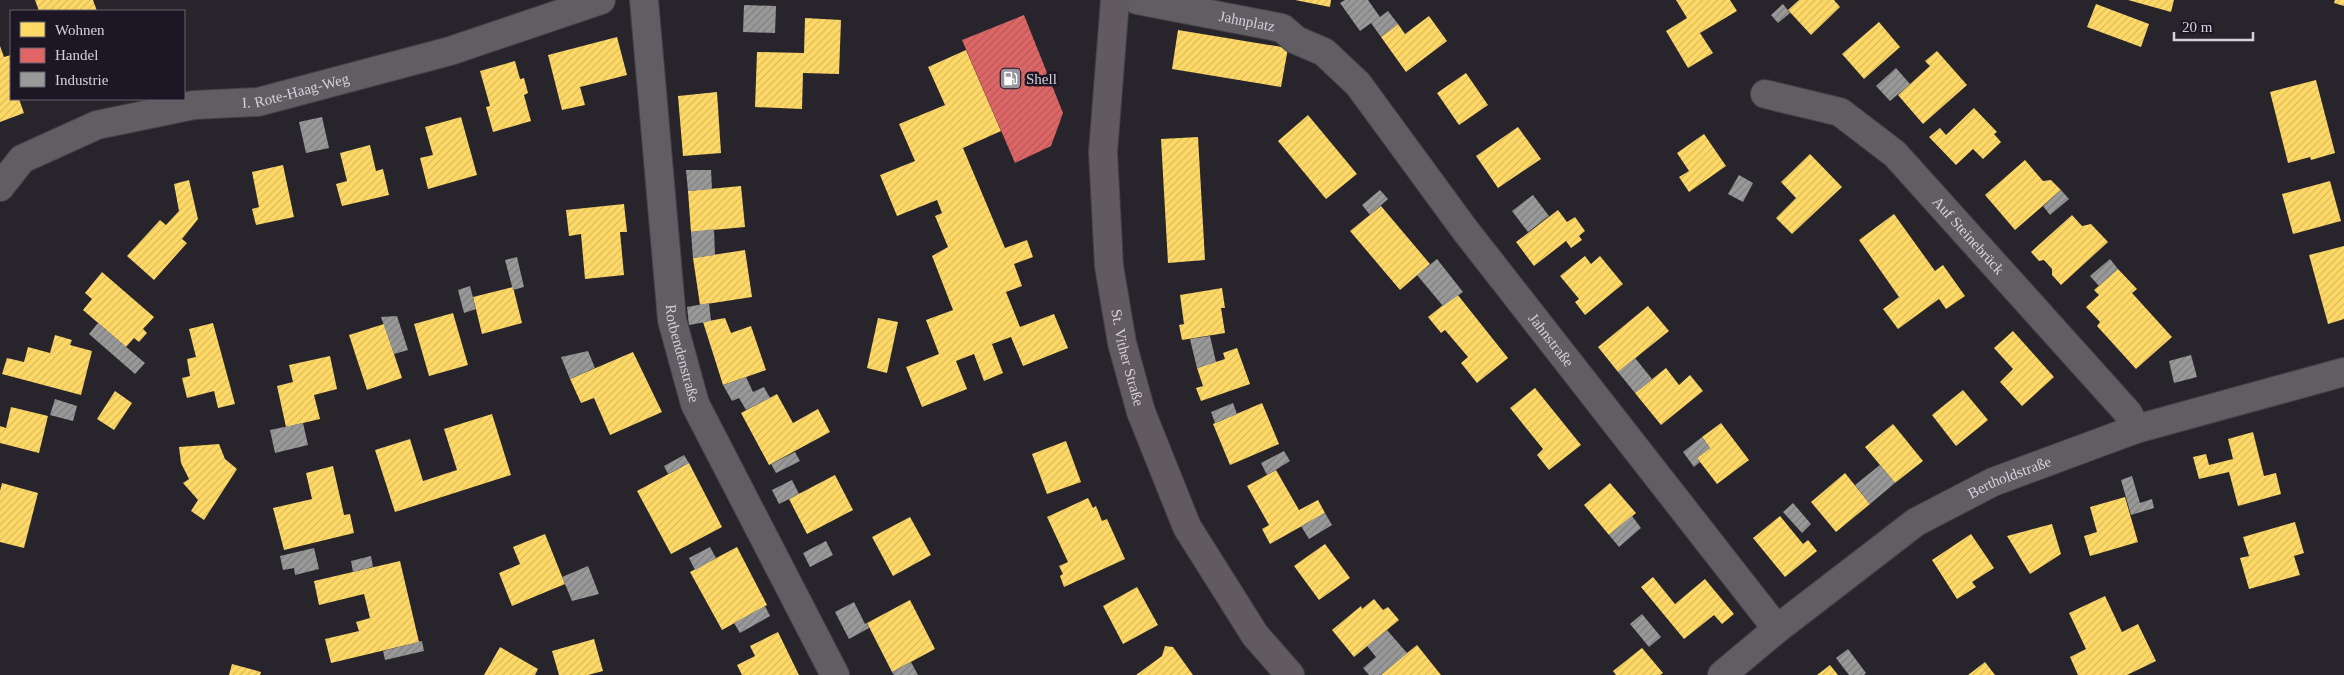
<svg xmlns="http://www.w3.org/2000/svg" width="2344" height="675" viewBox="0 0 2344 675" font-family="'Times New Roman',serif">
<style>
.homes{fill:url(#homes-hatch)}
.shops{fill:url(#shops-hatch)}
.industry{fill:url(#industry-hatch)}
.lines{fill:none;stroke-linecap:round;stroke-linejoin:round}
.minor-casing{stroke:#444147;stroke-width:30}
.major-casing{stroke:#444147;stroke-width:30}
.minor{stroke:#605d63;stroke-width:28}
.major{stroke:#615a60;stroke-width:28}
.labels{text-anchor:middle;stroke-width:5;stroke-linejoin:round;paint-order:stroke}
.street-label{font-size:15px;fill:#d5d1da;stroke:#1d1725}
.poi-label{font-size:15px;fill:#d5d1da;stroke:#1d1725;text-anchor:start}
</style>
<defs>
<pattern id="homes-hatch" width="6" height="6" patternUnits="userSpaceOnUse" patternTransform="scale(1.25)"><rect width="6" height="6" fill="#ffd966"/><path d="M-1 1l2-2M0 6l6-6M5 7l2-2" fill="none" stroke="#d9ba5f"/></pattern>
<pattern id="shops-hatch" width="6" height="6" patternUnits="userSpaceOnUse" patternTransform="scale(1.25)"><rect width="6" height="6" fill="#e06666"/><path d="M-1 1l2-2M0 6l6-6M5 7l2-2" fill="none" stroke="#b05a5b"/></pattern>
<pattern id="industry-hatch" width="6" height="6" patternUnits="userSpaceOnUse" patternTransform="scale(1.25)"><rect width="6" height="6" fill="#999"/><path d="M-1 1l2-2M0 6l6-6M5 7l2-2" fill="none" stroke="#7e7e7f"/></pattern>
</defs>
<rect width="100%" height="100%" fill="#28242c"/>
<!-- homes -->
<g class="homes">
<path d="M35,0h58l4,11h-58z"/>
<path d="M1295,0h36l-1,7z"/>
<path d="M1676,0h54l7,11 -37,22 13,20 -25,15 -22,-37 21,-13z"/>
<path d="M1799,0h35l6,7 -29,28 -23,-25z"/>
<path d="M2128,0h46l-3,12z"/>
<path d="M2335,0h9v6l-10,-3z"/>
<path d="M2096,4l53,20 -8,23 -54,-20z"/>
<path d="M1429,16l18,25 -41,31 -25,-35 17,-13 7,10z"/>
<path d="M805,18l36,2 -2,54 -36,-1 -1,36 -47,-2 2,-55 47,1z"/>
<path d="M1879,22l21,25 -36,32 -22,-25z"/>
<path d="M1178,30l110,18 -7,39 -109,-18z"/>
<path d="M617,37l10,38 -47,12 5,18 -23,5 -14,-55z"/>
<path d="M0,46l4,11 7,-2v44h8l5,14 -24,9z"/>
<path d="M966,50l35,81 -38,17 42,100 22,-8 6,17 -19,7 8,22 -16,6 14,35 34,-13 14,34 -45,18 -12,-29 -19,7 11,29 -19,8 -10,-27 -18,7 11,28 -45,18 -16,-40 33,-13 -13,-34 27,-10 -21,-54 16,-9 -13,-31 7,-3 -5,-13 -40,16 -17,-41 35,-14 -16,-37 46,-19 -17,-38z"/>
<path d="M1937,51l30,34 -44,39 -25,-29 32,-29 -5,-5z"/>
<path d="M515,61l5,18 4,-1 4,15 -4,2 7,26 -38,11 -7,-25 4,-1 -10,-35z"/>
<path d="M1466,73l22,32 -29,20 -22,-32z"/>
<path d="M2316,80l19,73 -24,7 -1,-3 -22,6 -18,-71z"/>
<path d="M717,92l4,61 -38,3 -5,-60z"/>
<path d="M1974,108l23,24 -3,2 7,8 -18,17 -10,-10 -17,16 -27,-28 11,-9 6,7z"/>
<path d="M1308,115l49,59 -31,25 -48,-58z"/>
<path d="M461,117l16,58 -49,14 -8,-31 13,-3 -8,-28z"/>
<path d="M1518,127l23,32 -43,29 -22,-32z"/>
<path d="M1704,134l22,32 -37,26 -10,-15 10,-6 -12,-18z"/>
<path d="M1198,137l7,123 -37,3 -7,-124z"/>
<path d="M370,145l6,26 7,-2 6,26 -47,11 -6,-22 11,-3 -7,-28z"/>
<path d="M1810,154l32,33 -50,47 -16,-16 20,-20 -15,-16z"/>
<path d="M2025,160l18,21 8,-1 10,10 -46,40 -30,-35z"/>
<path d="M283,165l11,52 -38,8 -4,-16 7,-2 -7,-35z"/>
<path d="M189,180l9,39 -16,20 5,4 -33,37 -27,-24 33,-36 6,5 13,-14 -5,-27z"/>
<path d="M2330,181l11,40 -48,13 -11,-40z"/>
<path d="M741,186l4,41 -54,5 -3,-41z"/>
<path d="M624,204l3,28h-7l4,43 -39,4 -4,-45 -12,2 -3,-26z"/>
<path d="M1381,206l49,58 -30,26 -50,-59z"/>
<path d="M1558,210l9,12 8,-5 10,14 -6,5 3,4 -11,8 -5,-7 -32,25 -18,-24z"/>
<path d="M1894,214l41,57 8,-6 22,31 -19,13 -7,-10 -41,30 -15,-20 16,-12 -40,-57z"/>
<path d="M2072,215l10,11 9,-2 17,18 -47,43 -9,-10v-6l-8,-9 -5,1 -8,-9z"/>
<path d="M2344,246v73l-16,5 -19,-69z"/>
<path d="M745,250l7,47 -52,8 -7,-47z"/>
<path d="M1585,256l6,8 9,-8 23,28 -38,31 -10,-13 4,-3 -19,-23z"/>
<path d="M2118,269l19,20 -5,4 40,44 -36,32 -39,-43 3,-4 -14,-15 13,-12 -5,-5z"/>
<path d="M102,272l52,45 -11,12 4,4 -8,9 -5,-4 -8,9 -43,-37 9,-11 -7,-6z"/>
<path d="M513,287l9,36 -40,11 -9,-37z"/>
<path d="M1222,288l3,20h-4l4,25 -43,7 -3,-15 5,-1 -4,-29z"/>
<path d="M1457,294l51,64 -31,25 -16,-20 7,-6 -23,-27 -4,3 -13,-16z"/>
<path d="M1648,306l21,25 -51,41 -20,-25z"/>
<path d="M453,313l15,52 -39,11 -15,-52z"/>
<path d="M725,318l6,15 20,-7 15,44 -43,15 -20,-63z"/>
<path d="M878,318l20,4 -11,51 -20,-5z"/>
<path d="M213,323l22,81 -17,4 -4,-17 -27,7 -5,-20 8,-2 -3,-17 9,-2 -7,-28z"/>
<path d="M384,324l18,54 -35,12 -18,-55z"/>
<path d="M2013,331l41,46 -32,29 -22,-24 13,-13 -19,-21z"/>
<path d="M55,335l17,5 -2,5 22,6 -11,44 -79,-21 5,-16 17,4 4,-15 22,6z"/>
<path d="M1237,348l13,36 -49,17 -5,-13 7,-2 -6,-18 28,-9 -2,-6z"/>
<path d="M633,352l29,60 -52,23 -16,-37 -13,5 -11,-24z"/>
<path d="M330,356l7,33 -23,6 6,24 -34,8 -9,-41 16,-4 -4,-17z"/>
<path d="M1666,368l13,17 11,-10 13,16 -42,34 -26,-32z"/>
<path d="M1535,388l46,57 -32,25 -12,-15 6,-6 -33,-41z"/>
<path d="M1963,390l25,30 -32,26 -24,-31z"/>
<path d="M115,391l17,12 -18,27 -17,-11z"/>
<path d="M777,394l16,29 25,-14 12,23 -61,33 -28,-52z"/>
<path d="M1262,403l17,41 -49,21 -17,-41z"/>
<path d="M11,407l37,9 -9,37 -39,-10v-17l6,2z"/>
<path d="M492,414l19,61 -116,37 -20,-62 35,-11 13,42 34,-11 -13,-41z"/>
<path d="M1721,423l28,37 -32,24 -20,-26 13,-10 -8,-11z"/>
<path d="M1893,424l30,37 -28,22 -30,-36z"/>
<path d="M2253,432l11,44 12,-3 5,21 -43,12 -9,-34 -30,7 -6,-22 13,-3 3,11 24,-6 -5,-20z"/>
<path d="M1066,441l15,41 -34,12 -15,-40z"/>
<path d="M219,444l6,15 12,10 -33,51 -13,-9 7,-11 -15,-17 6,-4 -8,-16 -2,-16z"/>
<path d="M689,463l33,64 -51,27 -34,-63z"/>
<path d="M333,466l11,49 6,-1 4,19 -70,17 -11,-42 39,-9 -6,-26z"/>
<path d="M1276,470l23,40 19,-10 7,13 -55,31 -8,-15 7,-4 -22,-39z"/>
<path d="M1845,473l25,31 -34,28 -25,-30z"/>
<path d="M835,475l18,35 -46,24 -18,-35z"/>
<path d="M2,483l36,10 -14,55 -24,-6v-51z"/>
<path d="M1610,483l26,30 -27,22 -25,-30z"/>
<path d="M2125,497l13,45 -48,14 -6,-20 13,-4 -7,-25z"/>
<path d="M1088,498l5,10 3,-2 6,15 5,-2 18,40 -61,28 -4,-11 3,-2 -4,-8 9,-4 -21,-45z"/>
<path d="M1780,516l23,28 5,-4 9,11 -32,26 -32,-39z"/>
<path d="M910,517l21,38 -38,21 -21,-39z"/>
<path d="M2295,522l9,31 -10,3 6,19 -51,14 -9,-31 9,-2 -6,-19z"/>
<path d="M2052,524l9,30 -31,20 -23,-38z"/>
<path d="M545,534l20,50 -53,22 -13,-33 21,-9 -7,-17z"/>
<path d="M1971,534l23,34 -22,14 4,5 -19,12 -25,-39z"/>
<path d="M1325,544l25,34 -31,22 -25,-34z"/>
<path d="M737,547l30,58 -45,25 -32,-58z"/>
<path d="M400,561l19,81 -88,21 -6,-24 34,-8 -3,-9 14,-4 -6,-24 -45,11 -5,-24z"/>
<path d="M1653,577l22,27 30,-25 29,35 -12,10 -8,-9 -30,24 -43,-52z"/>
<path d="M1137,587l21,38 -35,19 -20,-38z"/>
<path d="M2105,596l17,36 16,-8 18,37 -29,14h-49l-8,-18 16,-8 -17,-36z"/>
<path d="M1374,599l9,11 5,-3 11,13 -45,37 -22,-27 29,-24 1,3z"/>
<path d="M910,600l25,49 -43,23 -25,-49z"/>
<path d="M778,632l21,43h-57l-5,-10 18,-9 -5,-10z"/>
<path d="M594,639l9,32 -15,4h-29l-7,-24z"/>
<path d="M1417,645l24,30h-60l26,-22z"/>
<path d="M1165,646l8,1 20,28h-57l26,-19z"/>
<path d="M500,647l38,22 -3,6h-51z"/>
<path d="M1642,648l21,25 -3,2h-44l-3,-4z"/>
<path d="M1985,662l10,13h-27z"/>
<path d="M232,664l29,8 -1,3h-31z"/>
<path d="M1830,665l8,10h-21z"/>
</g>
<!-- shops -->
<path class="shops" d="M1024,15l39,98 -12,33 -36,17 -53,-123z"/>
<!-- industry -->
<g class="industry">
<path d="M1345,0h23l12,17 8,-6 10,13 -17,13 -10,-14 -11,8 -20,-28z"/>
<path d="M1783,4l7,9 -12,10 -7,-8z"/>
<path d="M744,5l32,1 -1,27 -32,-1z"/>
<path d="M1896,68l14,16 -20,17 -14,-15z"/>
<path d="M322,117l7,31 -23,5 -7,-31z"/>
<path d="M686,170h25l1,19 -24,2z"/>
<path d="M1739,175l14,8 -10,19 -15,-8z"/>
<path d="M1380,190l8,9 -18,16 -8,-10z"/>
<path d="M2061,190l8,9 -19,16 -7,-9z"/>
<path d="M1533,195l16,21 -21,16 -16,-21z"/>
<path d="M714,229l1,26 -22,3 -2,-26z"/>
<path d="M517,257l7,30 -11,3 -8,-30z"/>
<path d="M1437,259l26,33 -20,14 -26,-31z"/>
<path d="M2110,259l8,10 -19,17 -9,-10z"/>
<path d="M470,286l6,23 -12,4 -6,-23z"/>
<path d="M709,303l2,18 -22,4 -2,-18z"/>
<path d="M397,316l11,34 -14,4 -13,-37z"/>
<path d="M98,323l47,40 -10,11 -46,-40z"/>
<path d="M1210,336l6,26 -19,6 -7,-29z"/>
<path d="M588,351l7,17 -25,11 -9,-22z"/>
<path d="M2191,355l6,22 -23,6 -5,-22z"/>
<path d="M1635,358l17,21 -17,14 -17,-21z"/>
<path d="M746,377l7,15 11,-5 6,11 -24,12 -7,-12 -7,3 -9,-16z"/>
<path d="M55,399l22,7 -4,15 -23,-6z"/>
<path d="M1233,403l4,11 -22,9 -4,-11z"/>
<path d="M303,423l5,22 -33,8 -5,-23z"/>
<path d="M1702,437l8,11 -13,10 3,4 -6,5 -11,-15z"/>
<path d="M1284,451l6,10 -23,14 -6,-12z"/>
<path d="M795,452l5,9 -24,12 -5,-9z"/>
<path d="M684,455l5,8 -21,11 -4,-8z"/>
<path d="M1880,465l15,18 -25,21 -15,-19z"/>
<path d="M2132,476l8,27 12,-4 2,9 -23,7 -10,-35z"/>
<path d="M792,480l7,14 -20,10 -7,-14z"/>
<path d="M1793,503l18,21 -9,9 -19,-21z"/>
<path d="M1325,513l7,12 -23,14 -8,-13z"/>
<path d="M1632,516l9,12 -22,19 -10,-12z"/>
<path d="M826,541l7,14 -23,12 -7,-14z"/>
<path d="M710,547l6,11 -21,12 -6,-12z"/>
<path d="M314,548l5,21 -24,6 -1,-7 -11,2 -3,-14z"/>
<path d="M371,556l2,11 -20,5 -2,-11z"/>
<path d="M588,566l11,28 -27,7 -10,-24z"/>
<path d="M854,602l11,22 2,-1 2,5 -20,11 -14,-27z"/>
<path d="M765,606l5,10 -30,17 -6,-10z"/>
<path d="M1642,614l19,23 -12,10 -19,-23z"/>
<path d="M1387,630l20,23 -26,22h-12l-6,-7 13,-11 -9,-11z"/>
<path d="M422,641l2,10 -39,9 -2,-9z"/>
<path d="M1848,649l18,24 -2,2h-15l-13,-17z"/>
<path d="M911,662l7,13h-24l-2,-3z"/>
</g>
<g class="lines">
<defs>
<g id="minor">
<path id="s1" d="M644,0l28,320 23,84 140,271"/>
<path id="s2" d="M1137,0l145,28 14,12 28,12 34,32 107,146 312,399"/>
<path id="s3" d="M1765,94l75,18 55,42 233,259 8,16"/>
<path id="s4" d="M0,187l22,-28 75,-34 97,-20 64,-3 192,-51 151,-51"/>
<path id="s5" d="M1722,675l55,-46 139,-107 77,-40 143,-53 208,-57"/>
</g>
<g id="major">
<path id="s6" d="M1115,0l-12,152 6,114 13,77 19,69 46,115 68,108 35,40"/>
</g>
</defs>
<!-- minor casing -->
<use href="#minor" class="minor-casing"/>
<!-- major casing -->
<use href="#major" class="major-casing"/>
<!-- minor -->
<use href="#minor" class="minor"/>
<!-- major -->
<use href="#major" class="major"/>
</g>
<!-- icons -->
<defs>
<symbol id="fuel-square" viewBox="-11 -11 22 22"><rect x="-9" y="-9" width="18" height="18" rx="4" fill="#98949d" stroke="#1d1725"/><path d="M-5.5-6h7V0h2V4h1.3V-2.5L3-4.5l.8-.8L6-3V5H2.5V1h-1V6h-7ZM-4.2-4.7v3.2H.2V-4.7Z" fill="#fff"/></symbol>
</defs>
<g fill-rule="evenodd">
<use href="#fuel-square" x="998" y="66" width="25" height="25"/>
</g>
<g class="labels">
<!-- street labels -->
<g class="street-label">
<text dy="5" stroke="none"><textPath href="#s2" startOffset="112">Jahnplatz</textPath></text>
<text dy="5" stroke="none"><textPath href="#s4" startOffset="320">I. Rote-Haag-Weg</textPath></text>
<text dy="5" stroke="none"><textPath href="#s3" startOffset="256">Auf Steinebrück</textPath></text>
<text dy="5" stroke="none"><textPath href="#s2" startOffset="564">Jahnstraße</textPath></text>
<text dy="5" stroke="none"><textPath href="#s1" startOffset="356">Rotbendenstraße</textPath></text>
<text dy="5" stroke="none"><textPath href="#s6" startOffset="360">St. Vither Straße</textPath></text>
<text dy="5" stroke="none"><textPath href="#s5" startOffset="351">Bertholdstraße</textPath></text>
</g>
<!-- poi labels -->
<g class="poi-label">
<text x="1026" y="84">Shell</text>
</g>
</g>
<!-- legend -->
<rect x="10" y="10" width="175" height="90" fill="#1d1725" stroke="#67616d"/>
<rect x="20" y="22" width="25" height="15" fill="#ffd966" stroke="#67616d"/>
<text x="55" y="35" font-size="15" fill="#d5d1da">Wohnen</text>
<rect x="20" y="48" width="25" height="15" fill="#e06666" stroke="#67616d"/>
<text x="55" y="60" font-size="15" fill="#d5d1da">Handel</text>
<rect x="20" y="72" width="25" height="15" fill="#999999" stroke="#67616d"/>
<text x="55" y="85" font-size="15" fill="#d5d1da">Industrie</text>
<!-- scale -->
<path d="M2174 32v8h79v-8" fill="none" stroke="#d5d1da" stroke-width="2.5"/>
<text x="2182" y="32" font-size="15" fill="#d5d1da" stroke="#1d1725" stroke-width="4" paint-order="stroke">20 m</text>
</svg>
